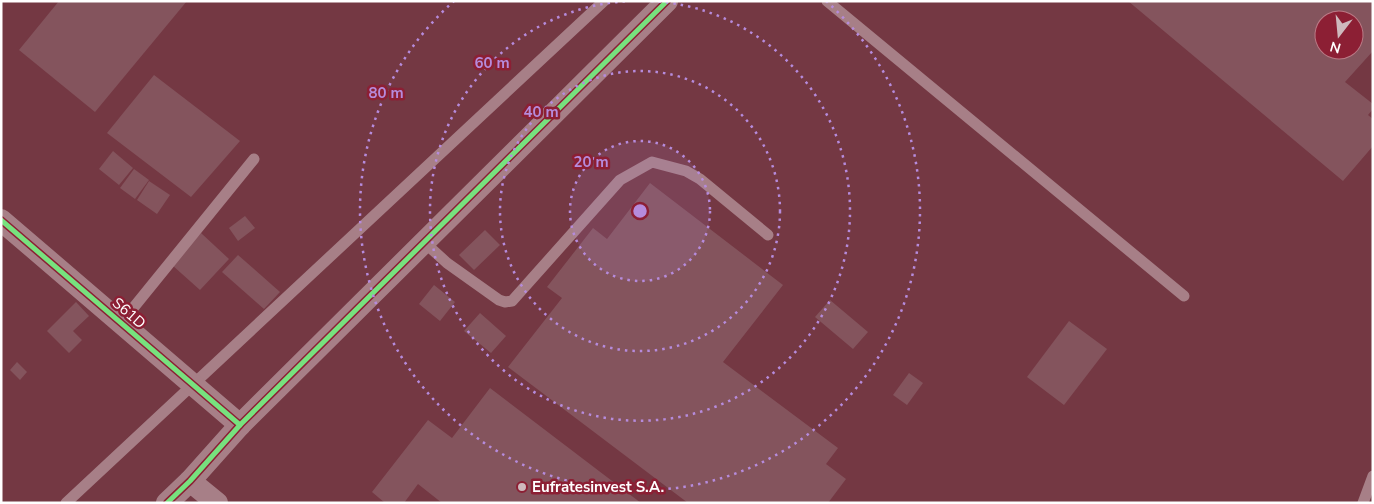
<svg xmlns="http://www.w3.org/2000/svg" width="1374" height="504" viewBox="0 0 1374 504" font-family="'Nunito Sans',sans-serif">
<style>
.building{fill:#84545d;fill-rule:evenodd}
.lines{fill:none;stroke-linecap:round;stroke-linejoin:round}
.lane{stroke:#a77f87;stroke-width:11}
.street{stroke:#a77f87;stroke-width:22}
.cycleway-casing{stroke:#8c1f34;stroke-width:8}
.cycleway{stroke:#77e17e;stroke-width:5}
.ring{fill:none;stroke:#b68bdc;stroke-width:2.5;stroke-dasharray:2.5 5}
.poi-dot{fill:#ceb9bd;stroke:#8c1f34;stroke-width:2}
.labels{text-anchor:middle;stroke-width:5;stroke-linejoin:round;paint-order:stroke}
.street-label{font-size:15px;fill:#fff;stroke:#8c1f34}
.poi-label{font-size:15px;font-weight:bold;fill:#fff;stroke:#8c1f34;text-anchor:start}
.centre{fill:#b68bdc;stroke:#8c1f34;stroke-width:2.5}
.ring-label{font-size:15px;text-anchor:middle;font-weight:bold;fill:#b68bdc;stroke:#8c1f34;stroke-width:5;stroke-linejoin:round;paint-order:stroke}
</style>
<rect width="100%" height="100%" fill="#743843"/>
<!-- building -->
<g class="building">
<path d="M59,1h128l-92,111 -76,-62z"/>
<path d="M1128,1h245v50l-28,31 28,22v5l-5,6 5,4v27l-30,35zM1324,20h30v30h-30z"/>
<path d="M154,75l86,66 -49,56 -84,-64z"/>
<path d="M113,151l20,17 -14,17 -20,-16z"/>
<path d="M134,169l15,11 -14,19 -15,-11z"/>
<path d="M149,181l21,14 -13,19 -20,-14z"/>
<path d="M650,183l133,102 -60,77 115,86 -12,16 20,15 -18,24h-140l-180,-136 54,-69 -15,-11 46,-59 14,11z"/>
<path d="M245,216l10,12 -17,13 -9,-13z"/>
<path d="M485,230l15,15 -26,25 -15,-15z"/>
<path d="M201,233l28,26 -29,31 -28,-25z"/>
<path d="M238,255l42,37 -16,17 -42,-37z"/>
<path d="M434,285l21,17 -15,19 -21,-17z"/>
<path d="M830,300l38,32 -15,17 -38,-32z"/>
<path d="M76,302l13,14 -16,15 9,9 -13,13 -22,-22z"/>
<path d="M480,313l26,23 -15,17 -27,-22z"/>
<path d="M1069,321l38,28 -43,56 -37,-28z"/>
<path d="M17,362l10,10 -7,8 -10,-10z"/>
<path d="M909,373l14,10 -16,22 -14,-10z"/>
<path d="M490,388l151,115h-199l-24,-19 -14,19h-19l-13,-11 56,-72 24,18z"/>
</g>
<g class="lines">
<!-- lane -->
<g class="lane">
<path d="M827,1l357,295"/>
<path d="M424,242l23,21 52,37 6,2 7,-1 108,-121 32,-18 34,9 14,8 68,56"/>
<path d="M121,323l133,-164"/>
<path d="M66,503l538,-502"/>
<path d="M1363,503l10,-27"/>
</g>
<!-- street -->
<g class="street">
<path d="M1,220l239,205"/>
<path d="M190,481l27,22"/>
<path d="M167,503l23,-22 50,-56 427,-424"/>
</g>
<defs>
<g id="cycleway">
<path d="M1,220l239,205"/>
<path d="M167,503l23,-22 50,-56 427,-424"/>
</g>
</defs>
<!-- cycleway casing -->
<use href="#cycleway" class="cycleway-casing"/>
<!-- cycleway -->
<use href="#cycleway" class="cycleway"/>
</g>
<!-- distance rings -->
<circle cx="640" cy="211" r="70" fill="#b68bdc" fill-opacity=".12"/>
<g class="ring">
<circle cx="640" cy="211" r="70"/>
<circle cx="640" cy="211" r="140"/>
<path d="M651 1A210 210 0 1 1 629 1"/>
<path d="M826 1A280 280 0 1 1 454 1"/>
</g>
<!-- markers -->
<circle class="poi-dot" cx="522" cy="487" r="5"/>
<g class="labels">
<!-- street labels -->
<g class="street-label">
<text transform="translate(129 313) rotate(41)" y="5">S61D</text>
</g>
<!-- poi labels -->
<g class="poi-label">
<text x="532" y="492">Eufratesinvest S.A.</text>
</g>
</g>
<circle cx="640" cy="211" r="8" class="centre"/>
<g class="ring-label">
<text x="492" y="68">60 m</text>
<text x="386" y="98">80 m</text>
<text x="541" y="117">40 m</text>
<text x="591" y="167">20 m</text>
</g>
<!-- border -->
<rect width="1374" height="504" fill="none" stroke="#ffffff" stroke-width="5"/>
<!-- north arrow -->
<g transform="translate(1339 35) rotate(196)"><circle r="24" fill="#8c1f34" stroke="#ba7985"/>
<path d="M0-4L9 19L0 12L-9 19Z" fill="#ceb9bd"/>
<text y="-8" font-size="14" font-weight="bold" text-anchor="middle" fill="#ffffff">N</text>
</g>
</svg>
